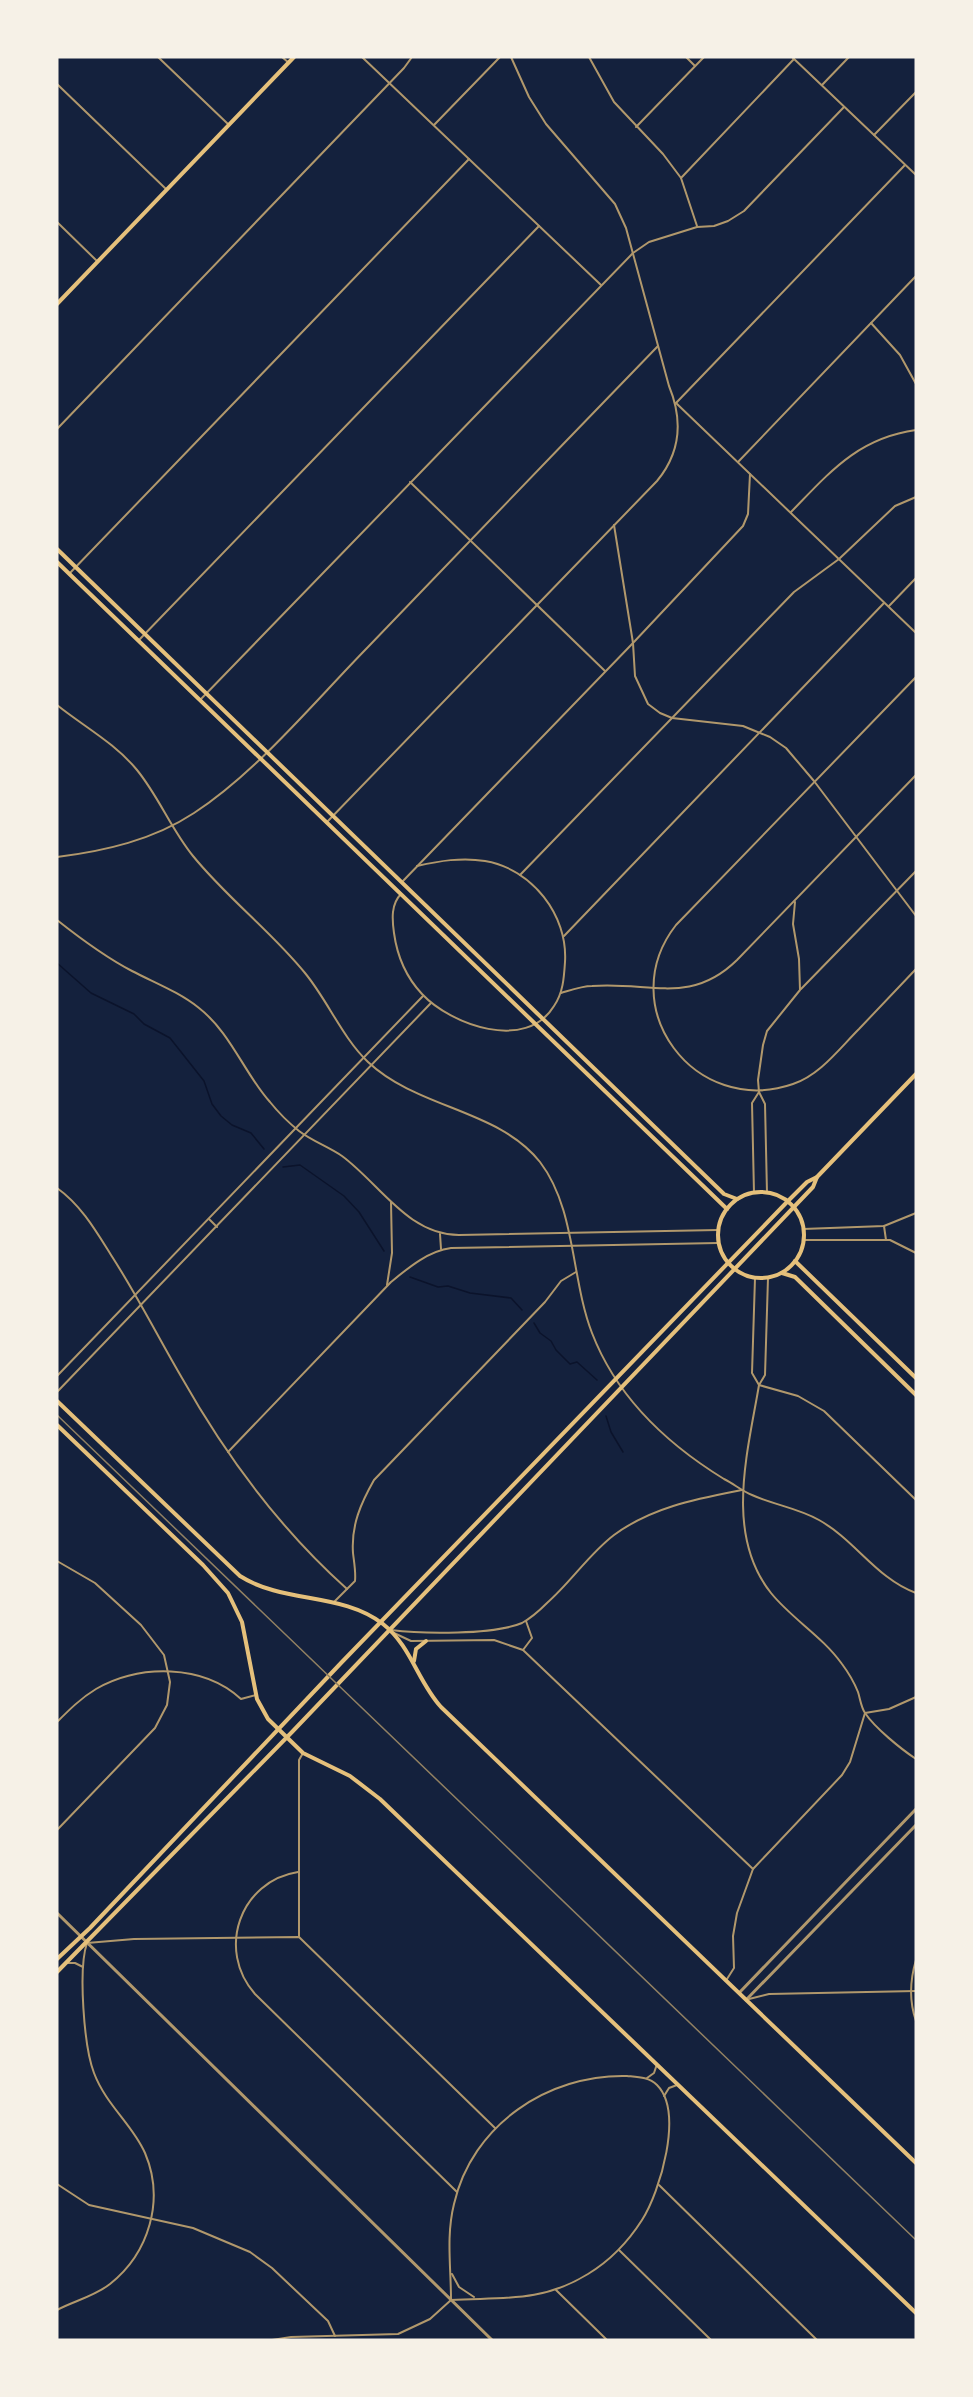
<svg xmlns="http://www.w3.org/2000/svg" width="973" height="2397" viewBox="0 0 973 2397" font-family="Lato,sans-serif">
<style>
.lines{fill:none;stroke-linecap:round;stroke-linejoin:round}
.stream{stroke:#0b132b;stroke-width:1.5}
.minor{stroke:#b1986c;stroke-width:2}
.tertiary{stroke:#b1986c;stroke-width:3}
.secondary{stroke:#e5c07b;stroke-width:4}
.primary{stroke:#e5c07b;stroke-width:4}
.tram{stroke:#918062;stroke-width:1.5}
</style>
<rect width="100%" height="100%" fill="#14213d"/>
<g class="lines">
<!-- stream -->
<g class="stream">
<path d="M57,963l34,30 43,21 10,10 26,14 34,43 8,23 9,12 11,9 19,8 13,16"/>
<path d="M283,1167l17,-2 44,31 15,16 25,39"/>
<path d="M410,1277l28,10 10,-1 22,7 41,5 11,12"/>
<path d="M534,1323l6,10 11,8 5,9 14,14 7,-2 20,18"/>
<path d="M606,1416l5,16 12,20"/>
</g>
<!-- minor -->
<g class="minor">
<path d="M158,57l71,68"/>
<path d="M282,57l7,6"/>
<path d="M362,57l239,228"/>
<path d="M589,57l25,45 49,52 18,24 16,48"/>
<path d="M686,57l9,9"/>
<path d="M792,57l124,118"/>
<path d="M57,84l110,106"/>
<path d="M822,85l27,-28"/>
<path d="M434,125l66,-68"/>
<path d="M636,127l68,-70"/>
<path d="M874,135l42,-43"/>
<path d="M681,178l113,-119"/>
<path d="M57,222l41,40"/>
<path d="M871,323l29,32 16,29"/>
<path d="M676,403l240,230"/>
<path d="M676,403l229,-238"/>
<path d="M57,429l347,-361 8,-11"/>
<path d="M738,462l178,-186"/>
<path d="M410,482l195,189"/>
<path d="M791,512c39,-40 67,-74 125,-82"/>
<path d="M614,525l19,118 2,33 13,28 12,9 12,5 71,8 27,11 16,11 28,33 102,135"/>
<path d="M69,574l400,-415"/>
<path d="M889,606l27,-28"/>
<path d="M139,640l400,-414"/>
<path d="M916,677l-240,248c-64,82 19,193 117,159 27,-9 46,-35 66,-55 19,-20 38,-40 57,-60"/>
<path d="M201,699l432,-446 16,-11 48,-15 17,-1 14,-5 16,-10 100,-104"/>
<path d="M57,705c26,21 58,38 80,65 22,27 34,59 56,86 34,42 78,75 112,117 23,28 37,64 63,89 50,47 130,47 172,100 36,47 31,117 52,171 25,65 75,111 132,146 10,5 18,12 28,16 22,10 46,13 67,25 36,20 58,59 97,73"/>
<path d="M327,822l330,-341c24,-29 26,-61 12,-95l-43,-158 -11,-24 -69,-80 -17,-27 -18,-40"/>
<path d="M57,857c48,-6 96,-17 137,-44 63,-41 121,-112 174,-166 96,-100 193,-201 290,-301"/>
<path d="M520,875l274,-283 45,-33 56,-53 21,-9"/>
<path d="M402,882l231,-239 110,-117 5,-12 2,-40"/>
<path d="M401,894c-10,10 -9,25 -7,39 3,22 12,44 28,61 29,31 104,58 132,12 9,-13 10,-28 11,-44 3,-47 -33,-93 -80,-101 -23,-4 -46,0 -68,5"/>
<path d="M57,920c24,19 48,37 75,51 23,12 47,21 67,37 32,25 45,65 71,94 8,10 19,21 29,29 13,10 30,16 43,25 38,28 66,79 117,79l259,-5"/>
<path d="M564,936l320,-333"/>
<path d="M801,989l115,-118"/>
<path d="M561,993c10,-3 21,-7 31,-7 57,-5 98,20 145,-26l179,-185"/>
<path d="M57,1188c24,17 39,43 54,67 26,40 47,82 71,123 44,78 98,151 165,211"/>
<path d="M754,1193l-2,-90 7,-11"/>
<path d="M767,1193l-2,-89 -6,-12 -1,-12 5,-35 4,-14 33,-41 -1,-31 -6,-35 2,-22"/>
<path d="M209,1219l8,8"/>
<path d="M884,1226l2,14"/>
<path d="M803,1229l81,-3 32,-13"/>
<path d="M440,1234l1,15"/>
<path d="M803,1240h87l26,13"/>
<path d="M755,1278l-3,95 7,12"/>
<path d="M768,1278l-3,97 -6,10c-11,66 -35,149 12,208 21,26 51,43 71,71 6,8 12,18 16,28 2,6 3,15 7,21 10,15 36,36 51,46"/>
<path d="M387,1285l5,-32 -1,-51"/>
<path d="M57,1376l366,-380"/>
<path d="M759,1385l39,11 26,15 92,89"/>
<path d="M57,1392l374,-389"/>
<path d="M228,1452l163,-170c17,-14 37,-31 60,-34l267,-5"/>
<path d="M57,1561l38,22 46,42 23,30 6,27 -3,23 -12,23 -98,102"/>
<path d="M334,1602l21,-21c1,-9 -1,-19 -2,-28 -2,-28 8,-50 21,-73l171,-178 16,-21 15,-9"/>
<path d="M391,1630c31,4 103,5 131,-7 9,-5 18,-13 25,-20 24,-21 42,-49 67,-68 38,-28 82,-36 128,-45"/>
<path d="M394,1633l17,8 83,-1 29,10 230,219"/>
<path d="M523,1650l9,-12 -6,-17"/>
<path d="M57,1722c12,-12 24,-24 39,-33 44,-25 107,-25 145,10l15,-4"/>
<path d="M298,1872c-58,9 -82,78 -43,122l202,198"/>
<path d="M299,1937v-177l4,-7"/>
<path d="M916,1960c-6,20 -7,41 0,61"/>
<path d="M66,1963h9l8,4"/>
<path d="M727,1979l7,-11 -1,-32 4,-23 16,-44 89,-94 8,-13 15,-49 24,-4 27,-12"/>
<path d="M749,1999l20,-5 147,-3"/>
<path d="M627,2076c11,1 22,1 30,9 27,27 3,107 -15,135 -14,22 -31,40 -54,54 -47,29 -86,23 -137,26 0,-33 -5,-64 3,-96 18,-79 94,-130 173,-128z"/>
<path d="M647,2078l7,-5 3,-9"/>
<path d="M664,2096l5,-8 8,-3"/>
<path d="M57,2184l32,21 104,23 57,24 22,16 56,53 7,15"/>
<path d="M659,2185l158,155"/>
<path d="M619,2250l92,90"/>
<path d="M452,2274l7,13 15,10"/>
<path d="M556,2290l51,50"/>
<path d="M57,2310c17,-9 38,-14 53,-26 39,-31 55,-84 35,-131 -12,-28 -39,-48 -51,-80 -10,-26 -16,-104 -7,-130l47,-4 165,-2 196,191"/>
<path d="M272,2340l19,-3 107,-3 32,-15 21,-19"/>
</g>
<!-- tertiary -->
<g class="tertiary">
<path d="M57,1913l435,427"/>
<path d="M739,1993l177,-184"/>
<path d="M746,2000l170,-175"/>
</g>
<!-- secondary -->
<g class="secondary">
<path d="M57,304l237,-247"/>
<path d="M57,549l667,645 13,5"/>
<path d="M57,562l670,647"/>
<circle cx="761" cy="1235" r="43"/>
<path d="M795,1261l121,117"/>
<path d="M782,1273l13,4 121,118"/>
</g>
<!-- primary -->
<g class="primary">
<path d="M57,1401l183,175c44,28 102,16 143,48 28,22 35,58 58,83l475,456"/>
<path d="M57,1425l146,140 25,28 14,29 15,77 11,20 35,34 47,23 30,23 536,514"/>
<path d="M414,1661l2,-12 10,-8"/>
<path d="M57,1959l33,-31 251,-265 446,-461 20,-20 10,-5 99,-103"/>
<path d="M57,1972l235,-240 521,-545 4,-10"/>
</g>
<!-- tram -->
<path class="tram" d="M57,1415l859,825"/>
</g>
<!-- border -->
<rect width="973" height="2397" fill="none" stroke="#f6f1e7" stroke-width="117"/>
</svg>
